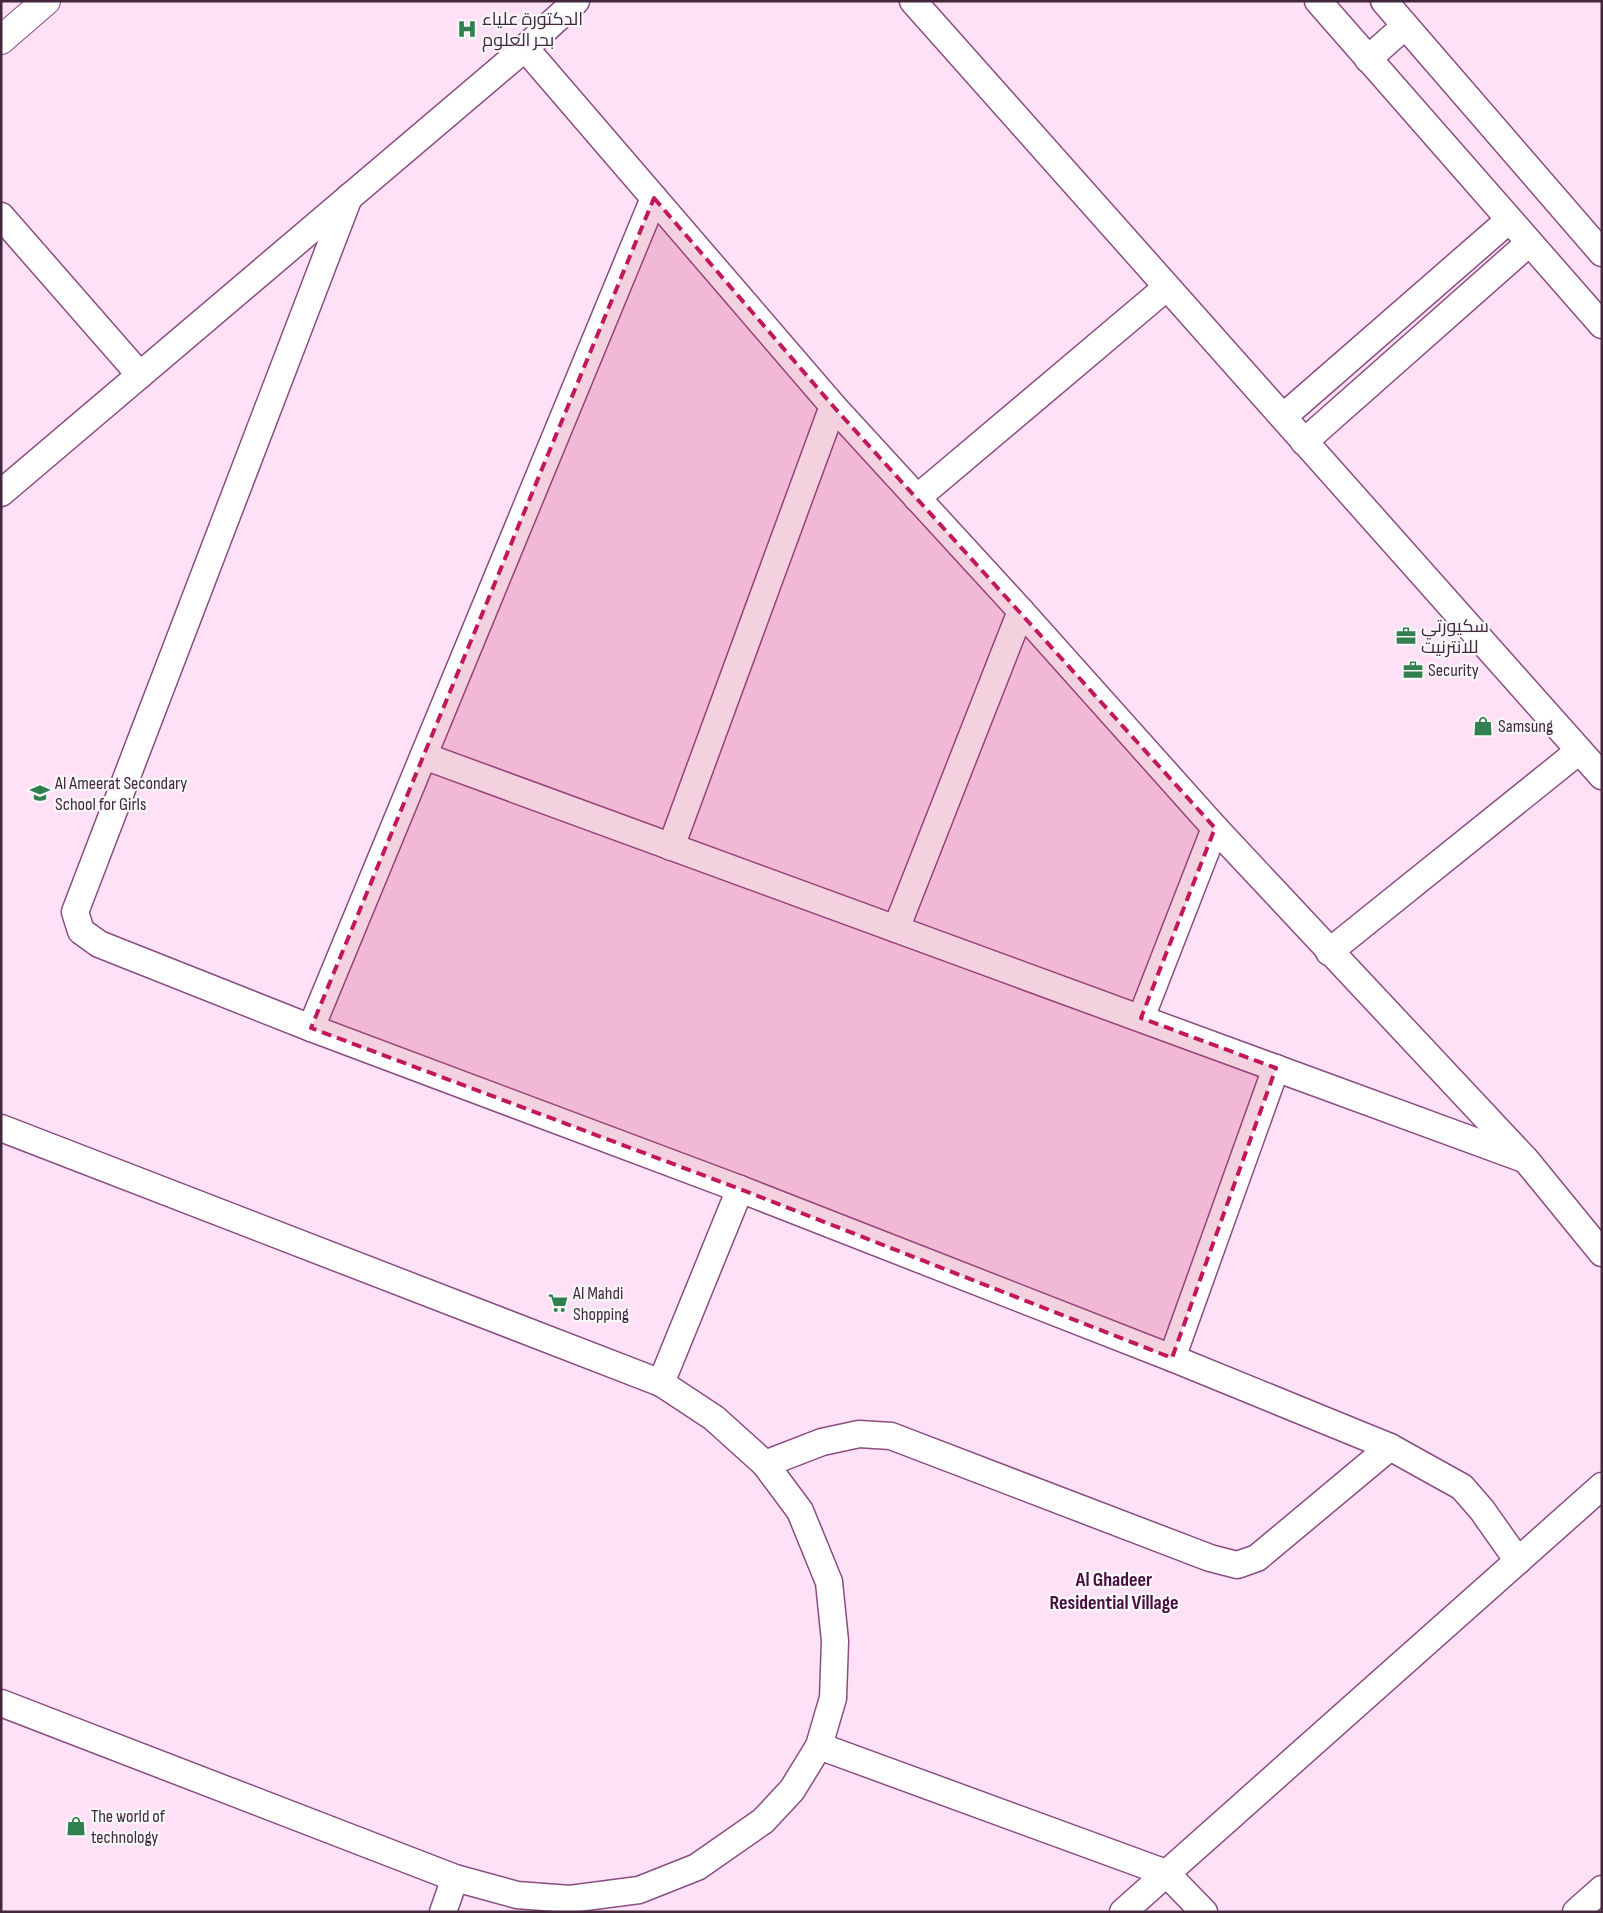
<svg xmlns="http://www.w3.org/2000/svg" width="1603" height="1913" viewBox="0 0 1603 1913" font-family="'Sofia Sans Condensed',Cairo,sans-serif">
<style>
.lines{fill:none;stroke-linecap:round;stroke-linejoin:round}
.minor-casing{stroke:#8b4d80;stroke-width:29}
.tertiary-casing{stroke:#8b4d80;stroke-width:30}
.minor{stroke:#fff;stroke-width:26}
.tertiary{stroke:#fff;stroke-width:28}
.marked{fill:#c2185b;fill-opacity:0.2;stroke:#c2185b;stroke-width:4;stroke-dasharray:10 6;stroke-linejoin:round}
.labels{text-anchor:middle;stroke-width:4.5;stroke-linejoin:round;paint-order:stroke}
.poi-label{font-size:18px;fill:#42273d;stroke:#f8f8f8;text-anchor:start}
.quarter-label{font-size:20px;font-weight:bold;fill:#490e41;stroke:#f8f8f8}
</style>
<rect width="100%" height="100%" fill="#fee1f7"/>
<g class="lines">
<defs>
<g id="minor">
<path d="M913,1l689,775"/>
<path d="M1318,1l284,324"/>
<path d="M1384,1l218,252"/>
<path d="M525,48l308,358 188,205 194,217 311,332 76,93"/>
<path d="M1368,59l37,-33"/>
<path d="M349,197l-274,715 6,19 18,13 212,84 429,161 432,169 218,89 72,40 20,23 36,51"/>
<path d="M1,216l139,159"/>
<path d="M1283,417l226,-197"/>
<path d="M1304,442l225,-199"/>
<path d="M1,493l524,-445 51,-47"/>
<path d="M917,498l250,-211"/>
<path d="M424,756l1097,402"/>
<path d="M671,847l162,-441"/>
<path d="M896,929l125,-318"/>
<path d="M1329,952l250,-201"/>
<path d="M1141,1018l74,-190"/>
<path d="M311,1028l343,-830"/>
<path d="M1,1128l660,255 53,35 51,46 35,47 29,71 6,59 -2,57 -14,48 -27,44 -29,31 -66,46 -58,23 -69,9 -53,-4 -62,-17 -454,-175"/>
<path d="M1172,1358l104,-290"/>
<path d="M661,1383l79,-194"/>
<path d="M765,1464l57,-22 37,-8 32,2 319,122 27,7 20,-7 133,-111"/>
<path d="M819,1746l347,127 38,39"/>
<path d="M443,1912l12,-34"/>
<path d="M1123,1912l479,-426"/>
<path d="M1576,1912l26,-23"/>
</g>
<path id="tertiary" d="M1,40l45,-39"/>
</defs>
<!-- minor casing -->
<use href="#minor" class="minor-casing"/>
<!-- tertiary casing -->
<use href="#tertiary" class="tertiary-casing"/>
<!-- minor -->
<use href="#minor" class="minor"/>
<!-- tertiary -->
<use href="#tertiary" class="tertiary"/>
</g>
<!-- marked area -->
<path class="marked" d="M654,198l179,208 382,422 -74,190 135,50 -104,290 -432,-169 -429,-161z"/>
<!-- icons -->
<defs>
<symbol id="hospital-bare" viewBox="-9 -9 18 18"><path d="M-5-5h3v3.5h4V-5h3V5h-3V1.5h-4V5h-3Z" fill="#318050" stroke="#f8f8f8" stroke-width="2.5" paint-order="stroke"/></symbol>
<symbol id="office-bare" viewBox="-9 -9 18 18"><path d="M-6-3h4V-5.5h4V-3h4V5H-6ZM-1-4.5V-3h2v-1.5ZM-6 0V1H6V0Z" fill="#318050" stroke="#f8f8f8" stroke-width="2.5" paint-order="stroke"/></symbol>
<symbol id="shop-bare" viewBox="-9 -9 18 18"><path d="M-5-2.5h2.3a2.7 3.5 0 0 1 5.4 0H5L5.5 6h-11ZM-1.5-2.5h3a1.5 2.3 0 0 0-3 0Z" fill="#318050" stroke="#f8f8f8" stroke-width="2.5" paint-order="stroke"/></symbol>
<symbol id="school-bare" viewBox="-9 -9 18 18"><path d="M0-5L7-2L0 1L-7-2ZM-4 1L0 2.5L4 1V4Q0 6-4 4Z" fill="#318050" stroke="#f8f8f8" stroke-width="2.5" paint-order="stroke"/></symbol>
<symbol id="supermarket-bare" viewBox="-9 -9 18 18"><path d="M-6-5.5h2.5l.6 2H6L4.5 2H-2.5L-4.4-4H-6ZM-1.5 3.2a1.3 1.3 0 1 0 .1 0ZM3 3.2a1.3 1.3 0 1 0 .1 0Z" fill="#318050" stroke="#f8f8f8" stroke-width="2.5" paint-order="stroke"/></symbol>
</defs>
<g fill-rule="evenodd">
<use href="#hospital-bare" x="453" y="15" width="28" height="28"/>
<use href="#office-bare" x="1392" y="622" width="28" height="28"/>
<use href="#office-bare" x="1399" y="656" width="28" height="28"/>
<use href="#shop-bare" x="1469" y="712" width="28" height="28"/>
<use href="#school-bare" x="26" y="779" width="28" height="28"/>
<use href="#supermarket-bare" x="544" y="1289" width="28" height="28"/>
<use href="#shop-bare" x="62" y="1812" width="28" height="28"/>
</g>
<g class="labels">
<!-- poi labels -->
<g class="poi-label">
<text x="482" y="25">الدكتورة علياء<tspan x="482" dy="21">بحر العلوم</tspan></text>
<text x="1421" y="632">سكيورتي<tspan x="1421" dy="21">للانترنيت</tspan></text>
<text x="1428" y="676">Security</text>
<text x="1498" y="732">Samsung</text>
<text x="55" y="789">Al Ameerat Secondary<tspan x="55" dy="21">School for Girls</tspan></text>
<text x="573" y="1299">Al Mahdi<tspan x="573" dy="21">Shopping</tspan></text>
<text x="91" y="1822">The world of<tspan x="91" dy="21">technology</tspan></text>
</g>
<!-- quarter labels -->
<g class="quarter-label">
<text x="1114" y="1586">Al Ghadeer<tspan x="1114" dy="23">Residential Village</tspan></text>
</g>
</g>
<!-- border -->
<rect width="1603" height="1913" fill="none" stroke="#42273d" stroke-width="5"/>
</svg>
